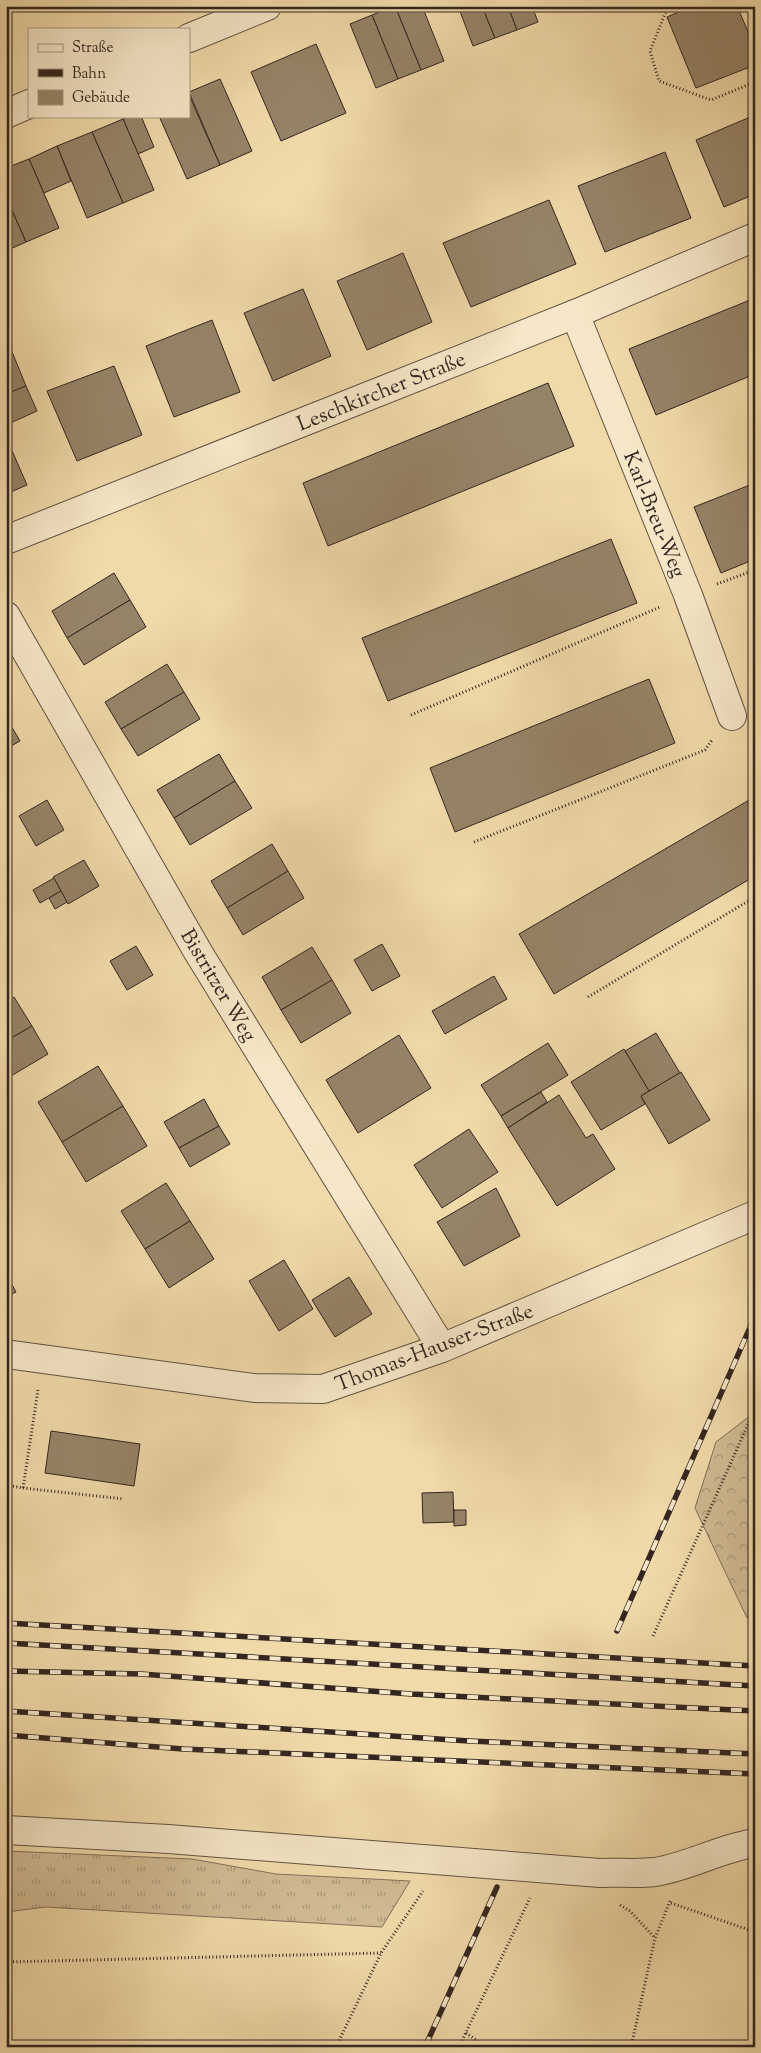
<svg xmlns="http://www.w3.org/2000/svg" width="761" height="2053" viewBox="0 0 761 2053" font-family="'Sorts Mill Goudy',serif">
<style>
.grass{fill:url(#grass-tufts);stroke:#82705a}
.forest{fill:url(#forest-crowns);stroke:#82705a}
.building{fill:#968468;stroke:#332620}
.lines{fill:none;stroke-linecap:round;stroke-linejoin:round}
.minor-casing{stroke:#625342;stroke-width:30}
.path{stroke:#332620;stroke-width:3;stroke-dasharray:1 2.5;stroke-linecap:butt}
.minor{stroke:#f6e7c8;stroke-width:28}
.rail-casing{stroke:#332620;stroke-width:5.5}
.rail{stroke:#f6e7c8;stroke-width:4;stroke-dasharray:11;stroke-linecap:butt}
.labels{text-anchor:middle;stroke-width:4;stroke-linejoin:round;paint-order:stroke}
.street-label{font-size:21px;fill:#332620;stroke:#f6e7c8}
</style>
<defs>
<pattern id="grass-tufts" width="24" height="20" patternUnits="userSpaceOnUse" patternTransform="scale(1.25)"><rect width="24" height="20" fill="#d1bb93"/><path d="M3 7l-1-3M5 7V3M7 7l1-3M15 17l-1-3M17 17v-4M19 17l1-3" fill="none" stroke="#aa9878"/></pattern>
<pattern id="forest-crowns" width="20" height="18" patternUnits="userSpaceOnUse" patternTransform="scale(1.25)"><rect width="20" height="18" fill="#d1bb93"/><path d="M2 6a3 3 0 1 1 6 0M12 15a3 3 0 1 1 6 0" fill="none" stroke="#aa9878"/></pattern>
</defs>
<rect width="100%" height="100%" fill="#f1daaa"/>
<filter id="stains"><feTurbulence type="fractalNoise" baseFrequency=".004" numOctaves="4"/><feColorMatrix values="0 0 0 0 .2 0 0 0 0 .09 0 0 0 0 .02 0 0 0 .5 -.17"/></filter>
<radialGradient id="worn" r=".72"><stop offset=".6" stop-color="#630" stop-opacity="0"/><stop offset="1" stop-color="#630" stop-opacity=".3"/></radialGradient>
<!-- grass -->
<path class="grass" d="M6,1851l186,8 84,15 134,7 -28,46 -336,-20 -40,5z"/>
<!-- forest -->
<path class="forest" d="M755,1412v206h-8l-52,-110 21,-66z"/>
<!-- building -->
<g class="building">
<path d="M395,6h27l22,55 -23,9z"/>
<path d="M395,6l26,64 -23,9 -26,-64z"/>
<path d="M458,6h24l13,32 -22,8z"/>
<path d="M482,6h26l9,24 -22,8z"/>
<path d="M508,6h24l6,16 -21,8z"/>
<path d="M693,6h44l18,42v17l-59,23 -29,-71z"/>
<path d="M372,15l26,64 -22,9 -26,-64z"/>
<path d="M316,44l30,69 -65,28 -30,-69z"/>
<path d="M220,79l32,72 -32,14 -31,-73z"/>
<path d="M189,95l31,70 -33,14 -28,-63h30z"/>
<path d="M755,115v79l-31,13 -28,-67z"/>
<path d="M129,116h12l13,31 -16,7 -15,-35z"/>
<path d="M123,119l31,71 -31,13 -31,-71z"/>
<path d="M92,132l31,71 -36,15 -30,-72z"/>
<path d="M57,146l14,35 -27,12 -15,-34z"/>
<path d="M665,152l26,66 -86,34 -27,-66z"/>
<path d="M29,159l30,69 -33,14 -20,-45v-29z"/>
<path d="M6,197l20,45 -20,9z"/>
<path d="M549,200l27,64 -105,43 -28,-64z"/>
<path d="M403,253l29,69 -65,28 -30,-69z"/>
<path d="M303,289l28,67 -58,25 -29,-68z"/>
<path d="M755,298v76l-99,41 -27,-66z"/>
<path d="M212,320l28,72 -66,25 -28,-71z"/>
<path d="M6,337l20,49 -20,8z"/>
<path d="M114,366l28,69 -65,26 -30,-70z"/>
<path d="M548,383l26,63 -246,100 -25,-63z"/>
<path d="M26,386l11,25 -31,14v-31z"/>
<path d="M10,446l17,39 -21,9v-46z"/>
<path d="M755,483v76l-34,14 -27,-66z"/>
<path d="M611,539l26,64 -249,98 -26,-63z"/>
<path d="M114,573l16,27 -63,38 -15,-27z"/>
<path d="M130,600l16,27 -62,38 -17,-27z"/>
<path d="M167,664l17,28 -63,37 -16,-27z"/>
<path d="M649,679l26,64 -220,89 -25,-64z"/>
<path d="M184,692l16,27 -62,37 -17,-27z"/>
<path d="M6,717l14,24 -14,8z"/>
<path d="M219,754l16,27 -61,37 -17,-28z"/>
<path d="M235,781l17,27 -62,37 -16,-27z"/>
<path d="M751,799l4,6v71l-201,118 -35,-60z"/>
<path d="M47,800l17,30 -28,16 -17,-30z"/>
<path d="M272,844l16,27 -61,37 -16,-27z"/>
<path d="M84,860l15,26 -31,18 -15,-27z"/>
<path d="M288,871l16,27 -61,37 -16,-27z"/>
<path d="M54,878l7,13 -21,12 -7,-13z"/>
<path d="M61,891l6,11 -12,7 -6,-11z"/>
<path d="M382,944l18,32 -28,15 -18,-31z"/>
<path d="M136,946l17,29 -26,15 -17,-29z"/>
<path d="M312,947l20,33 -51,30 -19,-33z"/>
<path d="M494,976l13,23 -62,35 -13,-23z"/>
<path d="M332,980l19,33 -50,30 -20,-33z"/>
<path d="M14,997l18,29 -26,15v-39z"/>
<path d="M32,1026l16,28 -42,25v-38z"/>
<path d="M656,1033l24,40 -31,18 -24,-40z"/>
<path d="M399,1035l32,53 -73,45 -32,-53z"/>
<path d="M548,1043l20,32 -67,41 -20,-31z"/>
<path d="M624,1049l25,42 -8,5 4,8 -44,26 -30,-48z"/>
<path d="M98,1066l25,40 -61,36 -24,-40z"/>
<path d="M681,1072l29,48 -41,24 -28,-48z"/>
<path d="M541,1092l6,10 -39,26 -7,-12z"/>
<path d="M559,1095l27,43 7,-4 22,35 -58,37 -49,-78z"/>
<path d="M204,1099l15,27 -40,22 -15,-26z"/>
<path d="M123,1106l24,40 -61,36 -24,-40z"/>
<path d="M219,1126l11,18 -40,23 -11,-19z"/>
<path d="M469,1129l29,43 -56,36 -28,-43z"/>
<path d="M166,1183l24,38 -45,28 -24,-38z"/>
<path d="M496,1188l24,48 -56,30 -27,-44z"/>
<path d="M190,1221l24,38 -45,29 -24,-39z"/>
<path d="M284,1260l29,49 -34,22 -30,-50z"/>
<path d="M6,1274l10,18 -10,5z"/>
<path d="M349,1277l23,37 -37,23 -23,-37z"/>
<path d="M51,1431l89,13 -6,42 -89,-13z"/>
<path d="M453,1492l1,30 -31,1 -1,-30z"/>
<path d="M454,1510h12v15l-12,1z"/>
</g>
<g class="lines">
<defs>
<g id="minor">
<path d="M189,38l78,-32"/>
<path d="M6,114l23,-10"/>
<path d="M575,314l113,281 44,121"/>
<path d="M6,540l569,-226 180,-77"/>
<path d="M6,616l192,336 244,396"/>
<path d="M6,1354l248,34 69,1 119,-41 313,-133"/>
<path d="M6,1830l162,9 432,34c18,-1 37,1 55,-1 34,-5 65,-24 100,-29"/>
</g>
</defs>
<!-- minor casing -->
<use href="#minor" class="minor-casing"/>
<!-- path -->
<g class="path">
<path d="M668,6l-18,45 9,30 52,19 44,-18"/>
<path d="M717,584l38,-14"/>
<path d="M411,715l249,-108"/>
<path d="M474,842l231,-92 7,-10"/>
<path d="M588,997l167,-100"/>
<path d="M6,1485l17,3 15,-98"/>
<path d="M23,1488l101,11"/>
<path d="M653,1636l102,-227"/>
<path d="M671,1903l84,29"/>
<path d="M620,1905l10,6 25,27"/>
<path d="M6,1962l375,-9"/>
<path d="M466,2033l20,14"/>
<path d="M336,2047l45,-94 42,-62"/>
<path d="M459,2047l71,-149"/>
<path d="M631,2047l24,-109 15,-37"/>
</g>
<!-- minor -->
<use href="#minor" class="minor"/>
<defs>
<g id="rail">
<path d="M6,1623l749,43"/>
<path d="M617,1631l138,-315"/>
<path d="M6,1643l749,43"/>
<path d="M6,1671l135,3 270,20 344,17"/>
<path d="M6,1711l463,30 286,13"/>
<path d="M6,1735l177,14 572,25"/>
<path d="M425,2047l72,-160"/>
</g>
</defs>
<!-- rail casing -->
<use href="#rail" class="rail-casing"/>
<!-- rail -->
<use href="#rail" class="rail"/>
</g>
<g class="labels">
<!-- street labels -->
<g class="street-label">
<text transform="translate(381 391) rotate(-22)" y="7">Leschkircher Straße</text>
<text transform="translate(655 514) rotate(68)" y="7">Karl-Breu-Weg</text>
<text transform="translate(219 985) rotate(59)" y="7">Bistritzer Weg</text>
<text transform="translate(434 1347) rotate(-21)" y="7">Thomas-Hauser-Straße</text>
</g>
</g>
<!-- margin -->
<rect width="761" height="2053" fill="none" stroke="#f1daaa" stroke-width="25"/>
<rect x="8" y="8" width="746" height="2038" fill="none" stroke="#332620" stroke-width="2.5"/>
<rect x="12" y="12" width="736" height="2028" fill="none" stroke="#332620"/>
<!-- legend -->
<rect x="28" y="28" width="162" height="90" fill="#f6e7c8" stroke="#a89a85"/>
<rect x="38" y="44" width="25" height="8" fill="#f6e7c8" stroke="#a89a85"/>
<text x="72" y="52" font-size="15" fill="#332620">Straße</text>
<rect x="38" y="69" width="25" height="8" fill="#332620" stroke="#a89a85"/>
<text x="72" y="78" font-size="15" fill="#332620">Bahn</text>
<rect x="38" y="90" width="25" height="15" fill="#968468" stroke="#a89a85"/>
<text x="72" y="102" font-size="15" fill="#332620">Gebäude</text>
<rect width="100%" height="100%" filter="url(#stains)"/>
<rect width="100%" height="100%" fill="url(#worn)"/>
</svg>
